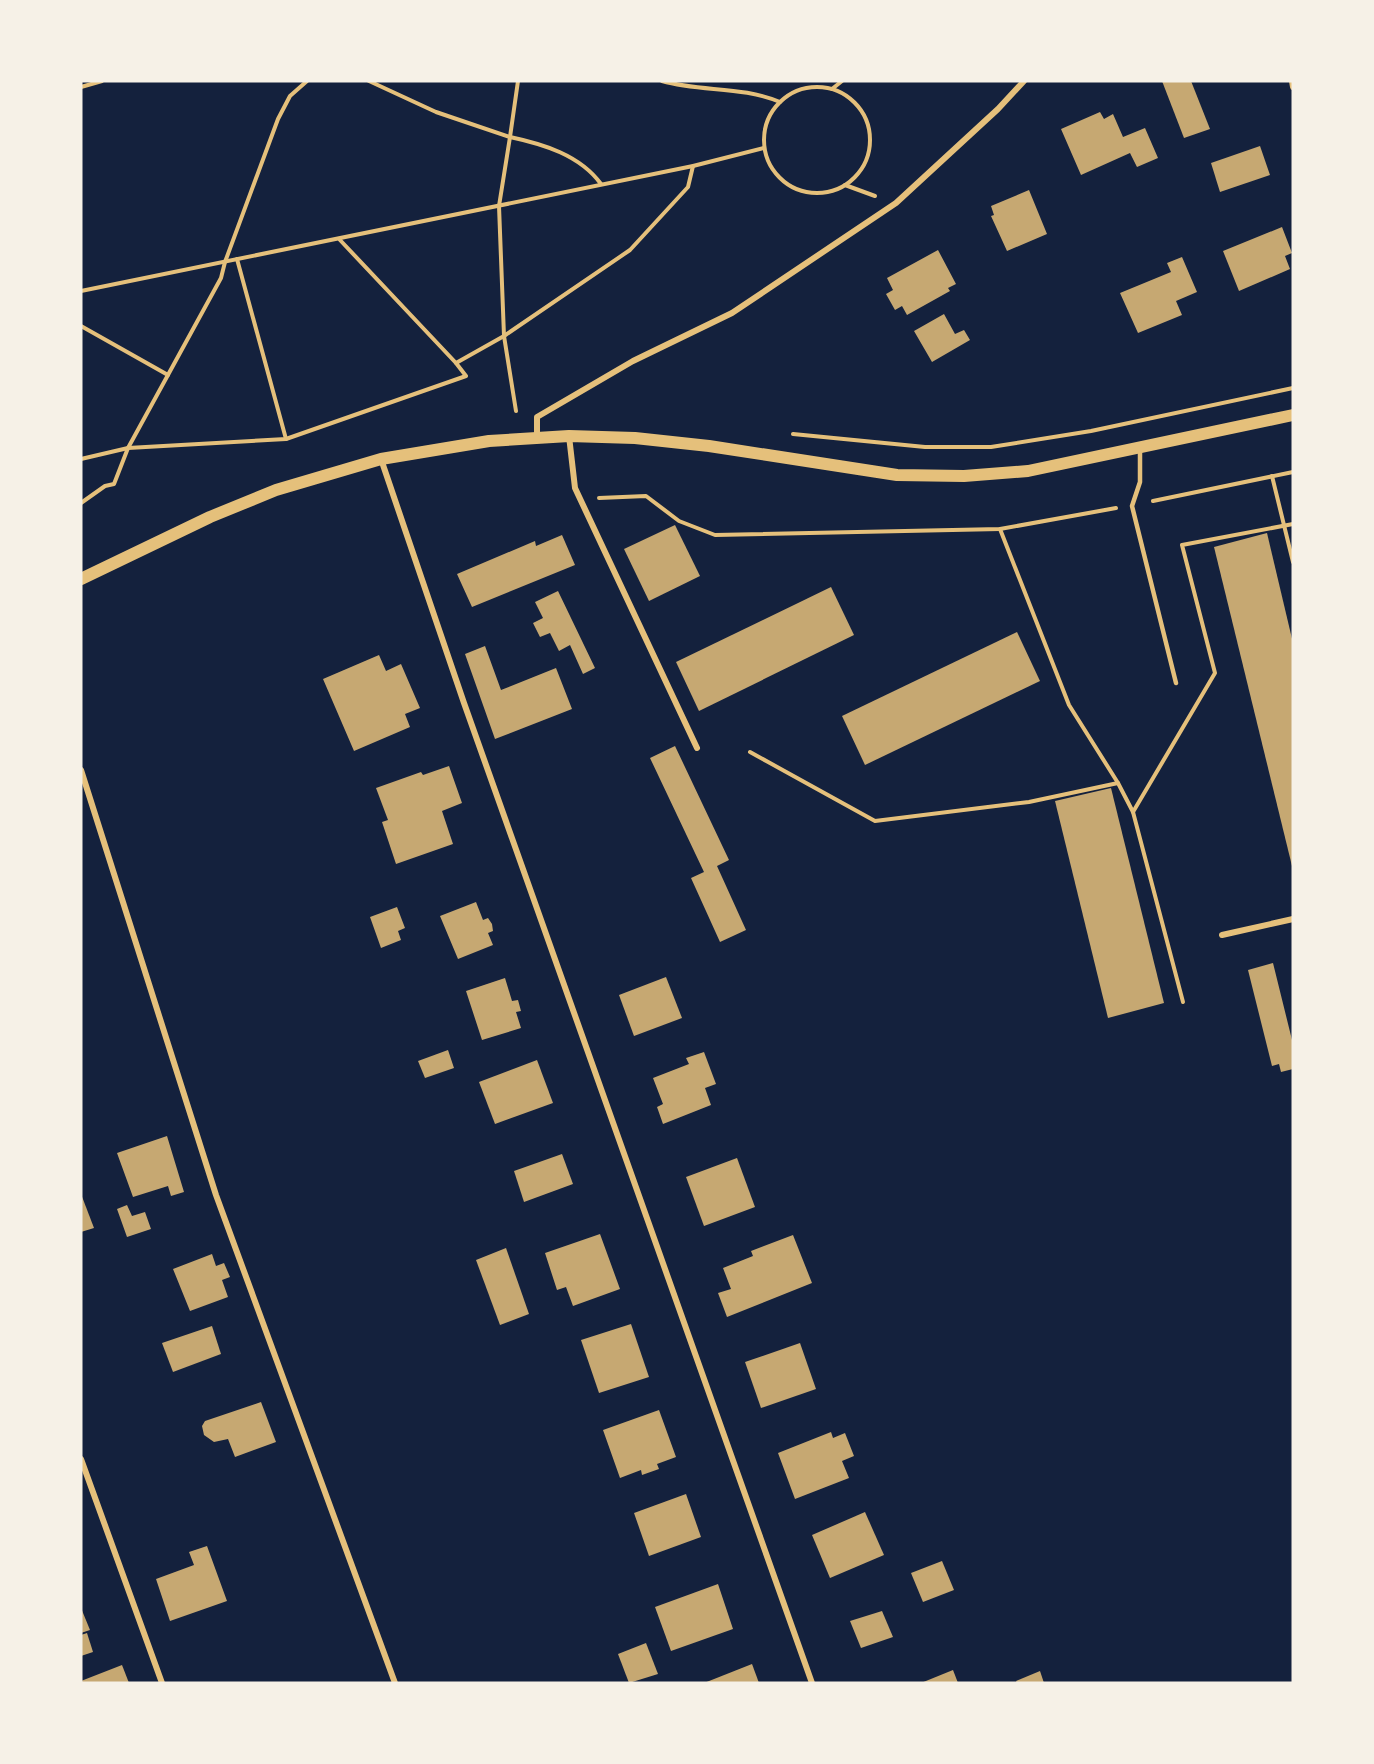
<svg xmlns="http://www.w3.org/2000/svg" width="1374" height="1764" viewBox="0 0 1374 1764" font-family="Bitter,serif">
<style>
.building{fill:#c6a872}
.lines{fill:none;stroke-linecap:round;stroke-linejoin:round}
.path{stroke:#e5c07b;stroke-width:4}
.service{stroke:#e5c07b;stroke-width:4.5}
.minor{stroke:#e5c07b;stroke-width:6}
.secondary{stroke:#e5c07b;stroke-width:12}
</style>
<rect width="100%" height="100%" fill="#14213d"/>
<!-- building -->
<g class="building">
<path d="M1162,81h29l19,48 -26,9z"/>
<path d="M1100,112l4,7 9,-5 10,23 22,-9 13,30 -21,9 -7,-14 -49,22 -20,-46z"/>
<path d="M1260,146l10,29 -50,17 -9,-29z"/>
<path d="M1029,190l18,44 -40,17 -16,-35 3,-1 -3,-9z"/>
<path d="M1282,227l10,26 -7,3 5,13 -51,22 -16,-40z"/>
<path d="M938,250l18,34 -8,4 2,3 -43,24 -5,-9 -7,4 -9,-16 7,-4 -6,-12z"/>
<path d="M1182,257l15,35 -21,9 6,14 -44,18 -18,-40 51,-21 -4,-9z"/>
<path d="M944,314l11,20 9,-4 6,10 -38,22 -18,-31z"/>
<path d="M675,525l25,51 -51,25 -25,-52z"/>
<path d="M1267,533l26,110 -1,223 -78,-319z"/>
<path d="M562,535l13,30 -103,42 -15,-33 78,-33 1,5z"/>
<path d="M831,587l23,48 -155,76 -23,-49z"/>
<path d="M558,591l37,77 -12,6 -13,-29 -11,6 -9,-18 -10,4 -7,-14 10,-5 -8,-16z"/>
<path d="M1017,632l23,49 -175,84 -23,-49z"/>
<path d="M485,646l16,44 55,-22 16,41 -77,30 -30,-85z"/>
<path d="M379,655l7,16 15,-7 19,44 -15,6 5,13 -56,24 -31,-72z"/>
<path d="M675,746l54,114 -12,6 29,64 -26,12 -29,-64 13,-6 -54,-114z"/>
<path d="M449,766l13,37 -20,8 11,33 -57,20 -14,-42 6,-2 -12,-32 45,-16 2,3z"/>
<path d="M1111,788l53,215 -56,15 -53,-217z"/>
<path d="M476,902l7,18 5,-2 4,6 1,7 -5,2 5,12 -35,14 -18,-43z"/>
<path d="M397,907l8,21 -7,3 3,9 -20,8 -11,-31z"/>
<path d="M1273,963l20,81v25l-12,3 -2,-8 -7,2 -24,-96z"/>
<path d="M666,977l16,41 -48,18 -15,-41z"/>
<path d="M505,978l7,23 6,-1 3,11 -5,1 5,16 -39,12 -16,-49z"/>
<path d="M448,1050l6,18 -29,10 -7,-17z"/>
<path d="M704,1052l12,32 -11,4 6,17 -48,19 -6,-17 6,-3 -10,-26 36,-14 -3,-6z"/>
<path d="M537,1060l16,43 -58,21 -16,-42z"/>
<path d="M167,1136l17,56 -13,4 -3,-10 -35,11 -16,-44z"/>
<path d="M562,1154l11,30 -49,18 -10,-31z"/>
<path d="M737,1158l18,49 -51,19 -18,-49z"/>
<path d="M81,1194l13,34 -13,4z"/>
<path d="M127,1205l5,11 13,-4 6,17 -24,8 -10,-28z"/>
<path d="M600,1234l20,55 -47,17 -7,-19 -9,3 -12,-37z"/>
<path d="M793,1235l19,48 -85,34 -9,-24 13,-4 -8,-21 30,-12 -2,-5z"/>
<path d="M506,1248l23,66 -29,11 -24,-65z"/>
<path d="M212,1254l4,12 8,-3 6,14 -8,3 6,17 -38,14 -17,-42z"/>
<path d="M631,1324l18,53 -50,16 -18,-53z"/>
<path d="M212,1326l9,28 -48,18 -11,-29z"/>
<path d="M800,1343l16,46 -55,19 -16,-46z"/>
<path d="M261,1402l15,40 -41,15 -7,-18 -14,3 -10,-7 -2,-9 3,-5z"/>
<path d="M659,1410l17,47 -19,7 2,5 -17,6 -1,-5 -21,8 -17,-48z"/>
<path d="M831,1432l2,6 12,-5 9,23 -12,5 7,17 -54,21 -17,-46z"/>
<path d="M686,1494l15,43 -52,19 -15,-43z"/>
<path d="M865,1512l19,43 -54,23 -18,-43z"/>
<path d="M207,1546l20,55 -57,20 -14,-42 38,-14 -5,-13z"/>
<path d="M942,1561l12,29 -31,12 -12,-29z"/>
<path d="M718,1584l15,45 -62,22 -16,-44z"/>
<path d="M81,1608l9,22 -9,3z"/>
<path d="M882,1611l11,26 -32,11 -11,-27z"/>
<path d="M87,1633l6,19 -12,4v-21z"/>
<path d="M646,1643l12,31 -29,9 -11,-29z"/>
<path d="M752,1664l7,19h-55z"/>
<path d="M122,1665l7,18h-48v-2z"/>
<path d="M953,1670l5,13h-37z"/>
<path d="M1040,1671l4,12h-27l-1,-2z"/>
</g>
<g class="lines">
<!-- path -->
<g class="path">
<path d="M369,81l67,31 74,25 -11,69 5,130 12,75"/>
<path d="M518,81l-8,56c33,7 70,18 91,47"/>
<path d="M662,81c39,11 80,5 118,21"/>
<path d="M81,87l21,-6"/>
<circle cx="817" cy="140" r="53"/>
<path d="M832,89l10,-8"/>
<path d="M845,185l30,11"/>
<path d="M340,240l116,123"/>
<path d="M237,259l49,180"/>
<path d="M81,291l612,-125 71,-18"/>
<path d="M81,326l87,49"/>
<path d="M793,434l132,13h66l100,-16 202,-43"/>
<path d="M81,459l47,-11 158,-9 180,-63 -10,-13 48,-27 126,-86 58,-63 5,-21"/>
<path d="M1272,476l21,86"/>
<path d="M599,498l47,-2 33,25 36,14 285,-6 116,-21"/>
<path d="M1153,501l140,-29"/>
<path d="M81,503l24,-17 9,-2 14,-36 93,-170 4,-16 53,-143 12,-23 17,-15"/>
<path d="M750,752l125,69 154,-19 89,-19 -49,-78 -69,-176"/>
<path d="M1118,783l15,29 50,190"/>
<path d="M1133,812l82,-139 -33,-128 111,-21"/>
</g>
<!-- service -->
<path class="service" d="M1140,449v33l-8,24 44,177"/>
<!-- minor -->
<g class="minor">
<path d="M1292,81l1,6"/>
<path d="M569,436l6,52 122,260"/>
<path d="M537,437v-20l96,-56 99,-48 164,-110 102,-94 26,-28"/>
<path d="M381,459l83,244 348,980"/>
<path d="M81,770l135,425 179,488"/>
<path d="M1222,935l71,-16"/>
<path d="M81,1459l81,224"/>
</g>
<!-- secondary -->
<path class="secondary" d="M81,579l129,-62 66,-27 105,-31 108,-18 80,-5 66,2 74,8 188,29 67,1 64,-5 265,-56"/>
</g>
<!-- border -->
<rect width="1374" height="1764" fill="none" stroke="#f6f1e7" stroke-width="165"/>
</svg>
